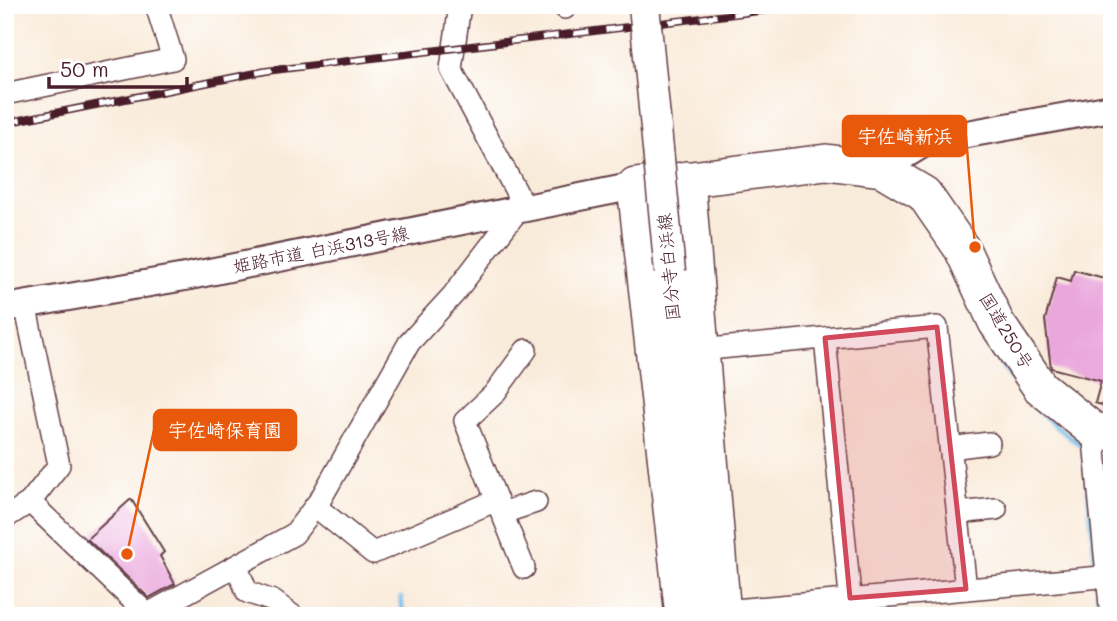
<svg xmlns="http://www.w3.org/2000/svg" width="1117" height="621" viewBox="0 0 1117 621" font-family="Mali,'Klee One',sans-serif">
<style>
.lines{fill:none;stroke-linecap:round;stroke-linejoin:round}
.stream{stroke:#6fbeea;stroke-width:5}
.building{fill:#eaa7dc}
.minor-casing{stroke:#643e45;stroke-width:24}
.tertiary-casing{stroke:#643e45;stroke-width:30}
.secondary-casing{stroke:#643e45;stroke-width:33}
.trunk-casing{stroke:#643e45;stroke-width:38}
.minor{stroke:#fff;stroke-width:21}
.tertiary{stroke:#fff;stroke-width:26}
.secondary{stroke:#fff;stroke-width:30}
.trunk{stroke:#fff;stroke-width:35}
.rail-casing{stroke:#4a1f2b;stroke-width:8}
.rail{stroke:#fff;stroke-width:5;stroke-dasharray:16;stroke-linecap:butt}
.secondary-bridge-casing{stroke:#643e45;stroke-width:33;stroke-linecap:butt}
.secondary-bridge{stroke:#fff;stroke-width:30}
.marked{fill:#d1495b;fill-opacity:0.2;stroke:#d1495b;stroke-width:5;stroke-linejoin:round}
.labels{text-anchor:middle;stroke-width:7;stroke-linejoin:round;paint-order:stroke}
.street-label{font-size:18px;fill:#4a1f2b;stroke:#fff}
.leader{fill:none;stroke:#e8590c;stroke-width:2.5}
.callout-dot{fill:#e8590c;stroke:#fff;stroke-width:2.5}
.callout{fill:#e8590c;stroke:#e8590c;stroke-width:2.5}
.callout-label{font-size:19px;text-anchor:middle;font-weight:bold;fill:#fff}
</style>
<rect width="100%" height="100%" fill="#fff"/>
<filter id="ink" filterUnits="userSpaceOnUse"><feTurbulence type="fractalNoise" baseFrequency=".0143" numOctaves="2"/><feDisplacementMap in="SourceGraphic" scale="14" xChannelSelector="R" yChannelSelector="G"/><feConvolveMatrix kernelMatrix="1 2 1 2 8 2 1 2 1" color-interpolation-filters="sRGB"/></filter>
<filter id="wash" filterUnits="userSpaceOnUse"><feTurbulence type="fractalNoise" baseFrequency=".00686" numOctaves="4" result="noise"/><feDisplacementMap in="SourceGraphic" scale="28" xChannelSelector="R" yChannelSelector="G"/><feGaussianBlur stdDeviation="1.57" result="paint"/><feColorMatrix in="noise" values="0 0 0 0 0 0 0 0 0 0 0 0 0 0 0 0 0 1.4 0 .05"/><feComposite in="paint" operator="in"/></filter>
<g filter="url(#wash)">
<rect width="100%" height="100%" fill="#f9ebda"/>
<g class="lines">
<!-- stream -->
<g class="stream">
<path d="M983,333c26,48 55,84 101,114l12,118"/>
<path d="M1097,582l3,34"/>
<path d="M401,598l2,18"/>
</g>
</g>
<g id="blocks">
<!-- building -->
<g class="building">
<path d="M1074,270l38,10v128l-17,-5 6,-22 -50,-13 -6,-48 12,-43 14,4z"/>
<path d="M131,499l33,53 -4,4 15,28 -26,14 -62,-59z"/>
</g>
</g>
</g>
<g filter="url(#ink)">
<use href="#blocks" fill-opacity="0" stroke="#643e45" stroke-width="2"/>
<g class="lines">
<defs>
<g id="minor">
<path d="M460,5l-9,64 74,139"/>
<path d="M565,5v3"/>
<path d="M5,94l168,-35 -17,-54"/>
<path d="M825,338l27,278"/>
<path d="M699,350l238,-23 29,262"/>
<path d="M1093,430l18,186"/>
<path d="M950,448l39,-5"/>
<path d="M30,502l117,112"/>
<path d="M315,506l58,47 124,-53"/>
<path d="M502,513l34,-11"/>
<path d="M958,513l38,-4"/>
<path d="M5,518l25,-16 29,-37 -34,-161"/>
<path d="M237,567l10,25 26,9 20,15"/>
<path d="M524,568l-59,-147 29,-27 32,-44"/>
<path d="M723,611l389,-35"/>
<path d="M144,616l150,-82 26,-34 89,-157 44,-48 65,-85"/>
</g>
<g id="tertiary">
<path d="M882,169l46,-28 184,-33"/>
<path d="M5,308l180,-31 450,-91"/>
</g>
<path id="secondary" d="M670,272l36,344"/>
<g id="trunk">
<path d="M687,179l36,437"/>
<path d="M683,616l-48,-430 191,-24 56,7 42,25 38,55 34,73 44,65 53,43 19,3"/>
</g>
</defs>
<!-- minor casing -->
<use href="#minor" class="minor-casing"/>
<!-- tertiary casing -->
<use href="#tertiary" class="tertiary-casing"/>
<!-- secondary casing -->
<use href="#secondary" class="secondary-casing"/>
<!-- trunk casing -->
<use href="#trunk" class="trunk-casing"/>
<!-- minor -->
<use href="#minor" class="minor"/>
<!-- tertiary -->
<use href="#tertiary" class="tertiary"/>
<!-- secondary -->
<use href="#secondary" class="secondary"/>
<!-- trunk -->
<use href="#trunk" class="trunk"/>
<defs>
<path id="rail" d="M5,123l261,-52 543,-66"/>
</defs>
<!-- rail casing -->
<use href="#rail" class="rail-casing"/>
<!-- rail -->
<use href="#rail" class="rail"/>
<defs>
<path id="secondary-bridge" d="M644,5l26,267"/>
</defs>
<!-- secondary-bridge casing -->
<use href="#secondary-bridge" class="secondary-bridge-casing"/>
<!-- secondary-bridge -->
<use href="#secondary-bridge" class="secondary-bridge"/>
</g>
</g>
<!-- marked area -->
<path class="marked" d="M937,327l29,262 -116,9 -25,-260z"/>
<g class="labels">
<!-- street labels -->
<g class="street-label">
<text transform="translate(321 250) rotate(-11)" y="6">姫路市道 白浜313号線</text>
<text transform="translate(669 267) rotate(-95)" y="6">国分寺白浜線</text>
<text transform="translate(1006 331) rotate(59)" y="6">国道250号</text>
</g>
</g>
<!-- callouts -->
<path class="leader" d="M975 247L966 136M127 554L154 430"/>
<g class="callout-dot">
<circle cx="975" cy="247" r="7"/>
<circle cx="127" cy="554" r="7"/>
</g>
<g class="callout">
<rect x="843" y="116" width="123" height="40" rx="7"/>
<rect x="154" y="410" width="142" height="40" rx="7"/>
</g>
<g class="callout-label">
<text x="905" y="143">宇佐崎新浜</text>
<text x="225" y="437">宇佐崎保育園</text>
</g>
<!-- margin -->
<rect width="1117" height="621" fill="none" stroke="#fff" stroke-width="28"/>
<!-- scale -->
<path d="M49 77v10h138v-10" fill="none" stroke="#4a1f2b" stroke-width="3.5"/>
<text x="60" y="77" font-size="21" fill="#4a1f2b" stroke="#ffffff" stroke-width="5" paint-order="stroke">50 m</text>
</svg>
